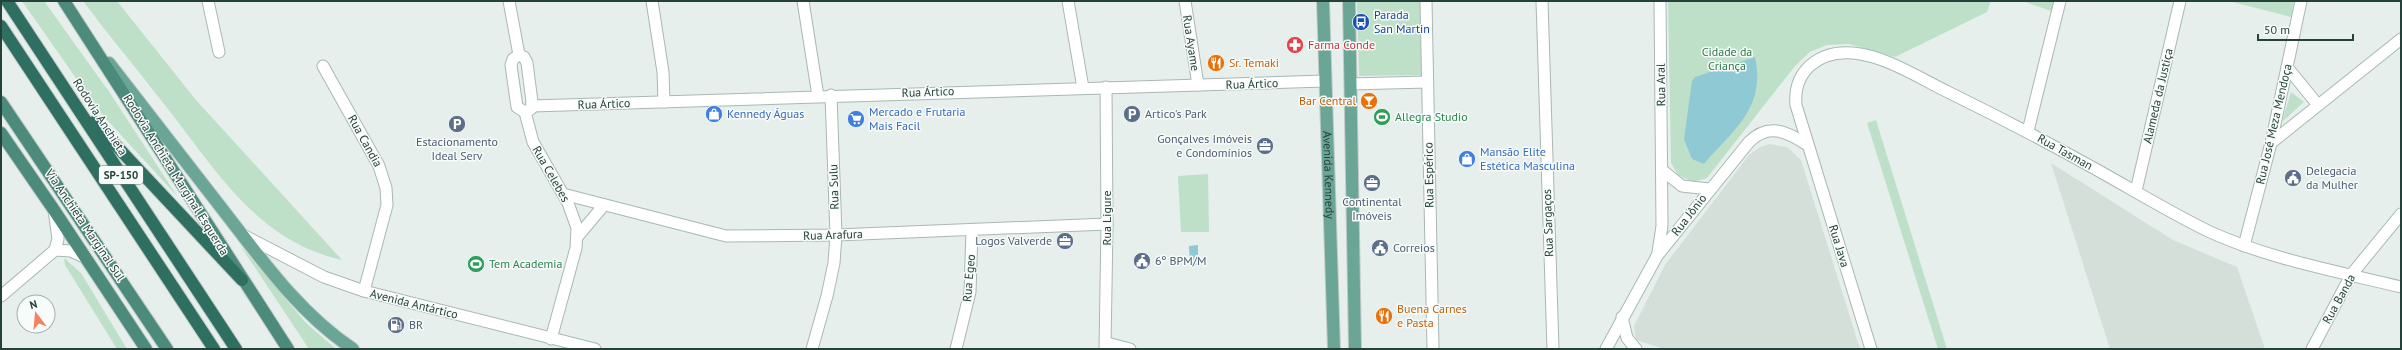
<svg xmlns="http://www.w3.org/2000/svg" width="2402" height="350" viewBox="0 0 2402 350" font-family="'PT Sans',sans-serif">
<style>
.built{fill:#d4dfda}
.green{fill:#bfe0c8}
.water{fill:#8ec9d4}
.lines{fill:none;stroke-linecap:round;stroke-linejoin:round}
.minor-casing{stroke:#a8b8b2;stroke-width:13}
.primary-casing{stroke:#c2cac8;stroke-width:14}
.trunk-casing{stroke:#c2cac8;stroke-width:14}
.motorway-casing{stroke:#c2cac8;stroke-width:14}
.minor{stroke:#fff;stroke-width:11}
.primary{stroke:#6aa596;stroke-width:12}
.trunk{stroke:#4c8a7c;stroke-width:12}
.motorway{stroke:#2f6f62;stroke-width:12}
.labels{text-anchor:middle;stroke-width:3;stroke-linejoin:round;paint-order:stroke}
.shield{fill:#f7fbf9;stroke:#637a73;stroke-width:1}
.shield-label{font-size:11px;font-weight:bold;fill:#24423a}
.transit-label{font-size:12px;fill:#164399;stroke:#f7fbf9;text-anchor:start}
.street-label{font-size:12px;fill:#24423a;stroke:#f7fbf9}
.health-label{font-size:12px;fill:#be3a42;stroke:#f7fbf9;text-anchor:start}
.park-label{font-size:12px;fill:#2d7a4b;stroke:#f7fbf9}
.food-label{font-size:12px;fill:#c56008;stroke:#f7fbf9;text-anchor:start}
.shop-label{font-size:12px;fill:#366cbe;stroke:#f7fbf9;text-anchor:start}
.service-label{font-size:12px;fill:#4e5e75;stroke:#f7fbf9;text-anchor:start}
.leisure-label{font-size:12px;fill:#27864d;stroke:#f7fbf9;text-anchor:start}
</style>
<rect width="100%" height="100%" fill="#e6efeb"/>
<!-- built -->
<g class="built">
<path d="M1769,144l18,3 14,13 59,189h-196l-28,-9 -2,-14 31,-61 84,-110 11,-8z"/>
<path d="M2051,163l122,77 64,27 28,82h-155z"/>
</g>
<!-- green -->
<g class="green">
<path d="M22,1h22l66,92 67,103 -78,-85z"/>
<path d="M83,1h34l79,99 146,160c-86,-19 -127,-92 -178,-156 -27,-35 -55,-68 -81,-103z"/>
<path d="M1357,1h63l2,74 -63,1z"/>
<path d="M1668,1h323l-4,11 -92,45 -46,-13 -22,1 -17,7 -15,14 -88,112 -14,4 -15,-7 -7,-12z"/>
<path d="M2023,1h31l-3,10z"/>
<path d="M2229,1h65l-3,16z"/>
<path d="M2291,92l13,10 -22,20z"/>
<path d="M1876,120l71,229h-9l-71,-226z"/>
<path d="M1208,174l1,58h-28l-3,-56z"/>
<path d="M240,245l66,78 30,26h-27z"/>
<path d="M64,258l17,15 46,76h-10l-52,-84z"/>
</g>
<!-- water -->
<g class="water">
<path d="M1755,57c11,51 -21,72 -51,107l-12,-5 -8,-20 8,-58 3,-4z"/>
<path d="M1198,245v20h-8l-1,-19z"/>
</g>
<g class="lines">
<defs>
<g id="minor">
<path d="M208,1l11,51"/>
<path d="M509,1l10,54"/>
<path d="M652,1l11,71 1,30"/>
<path d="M803,1l15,95"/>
<path d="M1068,1l15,87"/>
<path d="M1185,1l13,84"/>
<path d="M1426,1l7,348"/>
<path d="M1542,1l11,348"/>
<path d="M519,55l5,2 3,6 5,39 -1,7 -6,3 -8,-5 -6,-42 2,-6z"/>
<path d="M323,66l56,100 7,22 1,17 -23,86"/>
<path d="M2287,67l31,38"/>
<path d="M1351,84l76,-2"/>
<path d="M532,106l792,-25"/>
<path d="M525,112l8,30 35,61 9,25 -1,20 -25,91"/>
<path d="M2028,131l32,-130"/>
<path d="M2271,143l130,-104"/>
<path d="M1662,170l20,16 27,3"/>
<path d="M2136,191l44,-190"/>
<path d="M563,194l163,42 110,-1 271,-11"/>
<path d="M54,210l4,29 -3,11"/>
<path d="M243,235l81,42 40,14 231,58"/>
<path d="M578,236l26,-31"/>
<path d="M2244,246l27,-103 30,-142"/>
<path d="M1658,252l4,-26 -2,-225"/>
<path d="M1,296l54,-46 16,1 15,7"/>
<path d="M1622,317l5,21 9,11"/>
<path d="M1107,343l23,6"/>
<path d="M812,349l15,-53 7,-33 2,-28 -5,-140"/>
<path d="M956,349l14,-57 2,-62"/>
<path d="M1105,349l2,-125 -1,-137"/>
<path d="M1606,349l51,-93 92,-114c19,-19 37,-11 57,2"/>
<path d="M1871,349l-75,-244c-3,-34 23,-55 57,-52 33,3 66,25 95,39 51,25 101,51 151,79 36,20 72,42 109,60 58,27 131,41 193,56"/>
<path d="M2312,349l39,-74 50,-61"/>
</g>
<g id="primary">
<path id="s1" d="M1323,1l11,348"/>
<path d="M1349,1l6,348"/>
<path d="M109,63c38,49 76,98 114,147 38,49 77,104 130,139"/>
</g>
<g id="trunk">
<path d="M64,1l224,348"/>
<path d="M1,102l166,247"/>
<path d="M1,133l53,77 92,139"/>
</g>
<g id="motorway">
<path d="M7,1l229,348"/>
<path d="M1,26l213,323"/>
<path d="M94,122l148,158"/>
</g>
</defs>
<!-- minor casing -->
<use href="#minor" class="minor-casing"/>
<!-- primary casing -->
<use href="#primary" class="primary-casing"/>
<!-- trunk casing -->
<use href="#trunk" class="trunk-casing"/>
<!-- motorway casing -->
<use href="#motorway" class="motorway-casing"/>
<!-- minor -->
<use href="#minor" class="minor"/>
<!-- primary -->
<use href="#primary" class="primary"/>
<!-- trunk -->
<use href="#trunk" class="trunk"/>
<!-- motorway -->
<use href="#motorway" class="motorway"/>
</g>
<!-- icons -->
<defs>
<symbol id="bus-disc" viewBox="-11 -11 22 22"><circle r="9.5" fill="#1a4fb4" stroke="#f7fbf9"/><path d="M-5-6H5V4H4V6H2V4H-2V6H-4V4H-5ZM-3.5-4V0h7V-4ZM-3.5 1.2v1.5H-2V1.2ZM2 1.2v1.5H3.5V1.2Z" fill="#fff"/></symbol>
<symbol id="pharmacy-disc" viewBox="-11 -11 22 22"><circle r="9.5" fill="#e0444e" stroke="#f7fbf9"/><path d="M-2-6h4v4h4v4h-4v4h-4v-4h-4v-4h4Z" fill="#fff"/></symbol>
<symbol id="restaurant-disc" viewBox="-11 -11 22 22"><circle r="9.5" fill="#e8710a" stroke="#f7fbf9"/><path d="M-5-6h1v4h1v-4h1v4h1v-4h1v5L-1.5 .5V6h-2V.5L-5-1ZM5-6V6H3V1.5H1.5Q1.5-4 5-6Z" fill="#fff"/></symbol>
<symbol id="bar-disc" viewBox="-11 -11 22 22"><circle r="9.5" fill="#e8710a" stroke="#f7fbf9"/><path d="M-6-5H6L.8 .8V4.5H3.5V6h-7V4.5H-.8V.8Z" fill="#fff"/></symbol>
<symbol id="shop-disc" viewBox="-11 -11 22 22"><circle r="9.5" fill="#3f7fe0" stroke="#f7fbf9"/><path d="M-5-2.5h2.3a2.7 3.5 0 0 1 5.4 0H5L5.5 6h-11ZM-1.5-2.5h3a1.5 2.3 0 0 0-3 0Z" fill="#fff"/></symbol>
<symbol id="parking-disc" viewBox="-11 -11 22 22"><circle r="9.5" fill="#5c6f8a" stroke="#f7fbf9"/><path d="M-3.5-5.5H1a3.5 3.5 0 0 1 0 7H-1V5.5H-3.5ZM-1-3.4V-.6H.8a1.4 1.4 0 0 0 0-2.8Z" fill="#fff"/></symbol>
<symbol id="stadium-disc" viewBox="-11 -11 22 22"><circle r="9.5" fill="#2e9e5b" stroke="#f7fbf9"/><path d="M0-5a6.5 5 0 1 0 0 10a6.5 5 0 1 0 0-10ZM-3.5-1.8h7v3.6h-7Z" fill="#fff"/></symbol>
<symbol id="supermarket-disc" viewBox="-11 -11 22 22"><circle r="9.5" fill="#3f7fe0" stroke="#f7fbf9"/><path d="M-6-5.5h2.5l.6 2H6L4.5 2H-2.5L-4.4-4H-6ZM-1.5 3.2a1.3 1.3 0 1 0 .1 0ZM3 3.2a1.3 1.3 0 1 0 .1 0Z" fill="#fff"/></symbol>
<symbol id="office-disc" viewBox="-11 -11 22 22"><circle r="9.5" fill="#5c6f8a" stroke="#f7fbf9"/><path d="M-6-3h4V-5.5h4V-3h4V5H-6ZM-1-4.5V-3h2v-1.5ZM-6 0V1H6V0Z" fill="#fff"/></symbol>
<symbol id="civic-disc" viewBox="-11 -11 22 22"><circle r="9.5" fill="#5c6f8a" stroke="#f7fbf9"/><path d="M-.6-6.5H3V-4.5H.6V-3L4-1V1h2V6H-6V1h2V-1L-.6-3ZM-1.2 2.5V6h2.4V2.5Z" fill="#fff"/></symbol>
<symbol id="fuel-disc" viewBox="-11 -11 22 22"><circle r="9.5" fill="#5c6f8a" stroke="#f7fbf9"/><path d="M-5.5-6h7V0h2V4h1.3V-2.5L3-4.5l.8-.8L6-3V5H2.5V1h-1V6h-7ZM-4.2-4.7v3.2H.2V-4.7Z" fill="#fff"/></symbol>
</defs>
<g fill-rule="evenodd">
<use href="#bus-disc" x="1351" y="12" width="20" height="20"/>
<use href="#pharmacy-disc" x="1285" y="35" width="20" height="20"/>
<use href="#restaurant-disc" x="1206" y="53" width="20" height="20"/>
<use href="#bar-disc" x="1359" y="91" width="20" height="20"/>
<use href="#shop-disc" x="704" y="104" width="20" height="20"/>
<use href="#parking-disc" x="1122" y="104" width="20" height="20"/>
<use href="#stadium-disc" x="1372" y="107" width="20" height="20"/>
<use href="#supermarket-disc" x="846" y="109" width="20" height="20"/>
<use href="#parking-disc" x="447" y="114" width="20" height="20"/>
<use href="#office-disc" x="1255" y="136" width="20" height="20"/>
<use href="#shop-disc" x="1457" y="149" width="20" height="20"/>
<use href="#civic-disc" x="2283" y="168" width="20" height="20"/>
<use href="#office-disc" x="1362" y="173" width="20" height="20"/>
<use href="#office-disc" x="1055" y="231" width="20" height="20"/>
<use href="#civic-disc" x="1370" y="238" width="20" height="20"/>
<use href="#civic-disc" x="1132" y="251" width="20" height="20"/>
<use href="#stadium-disc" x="466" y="254" width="20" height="20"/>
<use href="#restaurant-disc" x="1374" y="306" width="20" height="20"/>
<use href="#fuel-disc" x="386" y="315" width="20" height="20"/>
</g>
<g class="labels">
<!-- shield labels -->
<rect class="shield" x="99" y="166" width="44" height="18" rx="3"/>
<g class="shield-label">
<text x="121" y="179">SP-150</text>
</g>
<!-- transit labels -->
<g class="transit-label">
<text x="1374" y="19">Parada<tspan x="1374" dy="14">San Martin</tspan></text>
</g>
<!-- street labels -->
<g class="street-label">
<text transform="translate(1191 43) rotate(81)" y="4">Rua Ayame</text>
<text transform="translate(1252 84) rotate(-2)" y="4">Rua Ártico</text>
<text transform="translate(1661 85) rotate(-91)" y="4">Rua Aral</text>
<text transform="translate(928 92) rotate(-2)" y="4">Rua Ártico</text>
<text transform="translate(2158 96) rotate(-77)" y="4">Alameda da Justiça</text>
<text transform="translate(604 104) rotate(-2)" y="4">Rua Ártico</text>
<text transform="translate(100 117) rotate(57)" y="4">Rodovia Anchieta</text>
<text transform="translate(2274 124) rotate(-77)" y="4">Rua José Meza Mendoça</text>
<text transform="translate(365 141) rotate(61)" y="4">Rua Candia</text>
<text transform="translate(2065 152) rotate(29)" y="4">Rua Tasman</text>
<text transform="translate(551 174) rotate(60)" y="4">Rua Celebes</text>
<text transform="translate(176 175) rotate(58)" y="4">Rodovia Anchieta Marginal Esquerda</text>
<text dy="4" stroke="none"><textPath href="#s1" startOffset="174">Avenida Kennedy</textPath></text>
<text transform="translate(1429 175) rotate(-91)" y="4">Rua Espérico</text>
<text transform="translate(834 187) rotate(-92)" y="4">Rua Sulu</text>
<text transform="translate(1689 215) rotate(-52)" y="4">Rua Jônio</text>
<text transform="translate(1107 218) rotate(-90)" y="4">Rua Ligure</text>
<text transform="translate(1548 223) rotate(-92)" y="4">Rua Sargaços</text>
<text transform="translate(85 225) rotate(56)" y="4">Via Anchieta Marginal Sul</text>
<text transform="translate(833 235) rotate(-2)" y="4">Rua Arafura</text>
<text transform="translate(1839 246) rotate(73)" y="4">Rua Java</text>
<text transform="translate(969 278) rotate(-85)" y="4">Rua Egeo</text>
<text transform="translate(2339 299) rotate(-61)" y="4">Rua Banda</text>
<text transform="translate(414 304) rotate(14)" y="4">Avenida Antártico</text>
</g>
<!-- health labels -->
<g class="health-label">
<text x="1308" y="49">Farma Conde</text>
</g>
<!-- park labels -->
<g class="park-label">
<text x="1727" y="56">Cidade da<tspan x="1727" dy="14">Criança</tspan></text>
</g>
<!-- food labels -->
<g class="food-label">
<text x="1229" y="67">Sr. Temaki</text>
<text x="1356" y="105" text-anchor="end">Bar Central</text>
<text x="1397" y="313">Buena Carnes<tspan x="1397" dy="14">e Pasta</tspan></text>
</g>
<!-- shop labels -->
<g class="shop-label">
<text x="869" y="116">Mercado e Frutaria<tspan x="869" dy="14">Mais Facil</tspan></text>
<text x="727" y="118">Kennedy Águas</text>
<text x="1480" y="156">Mansão Elite<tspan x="1480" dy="14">Estética Masculina</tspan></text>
</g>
<!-- service labels -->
<g class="service-label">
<text x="1145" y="118">Artico's Park</text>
<text x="1252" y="143" text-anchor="end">Gonçalves Imóveis<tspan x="1252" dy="14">e Condomínios</tspan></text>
<text x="457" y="146" text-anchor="middle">Estacionamento<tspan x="457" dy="14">Ideal Serv</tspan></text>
<text x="2306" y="175">Delegacia<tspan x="2306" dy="14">da Mulher</tspan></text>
<text x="1372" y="206" text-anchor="middle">Continental<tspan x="1372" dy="14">Imóveis</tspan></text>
<text x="1052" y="245" text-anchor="end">Logos Valverde</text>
<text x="1393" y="252">Correios</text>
<text x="1155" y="265">6º BPM/M</text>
<text x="409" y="329">BR</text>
</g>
<!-- leisure labels -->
<g class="leisure-label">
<text x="1395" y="121">Allegra Studio</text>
<text x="489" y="268">Tem Academia</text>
</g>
</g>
<!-- border -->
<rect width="2402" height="350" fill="none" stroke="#24423a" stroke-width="4"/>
<!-- north arrow -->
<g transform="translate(36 314) rotate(344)"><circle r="19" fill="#f7fbf9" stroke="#a3b1ad"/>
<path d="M0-3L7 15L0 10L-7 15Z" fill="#f4845f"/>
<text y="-6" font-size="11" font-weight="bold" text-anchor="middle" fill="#24423a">N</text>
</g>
<!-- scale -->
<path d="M2258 34v6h95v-6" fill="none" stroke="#24423a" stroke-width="2"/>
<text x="2264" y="34" font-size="12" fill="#24423a" stroke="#f7fbf9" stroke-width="3" paint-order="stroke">50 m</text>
</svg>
